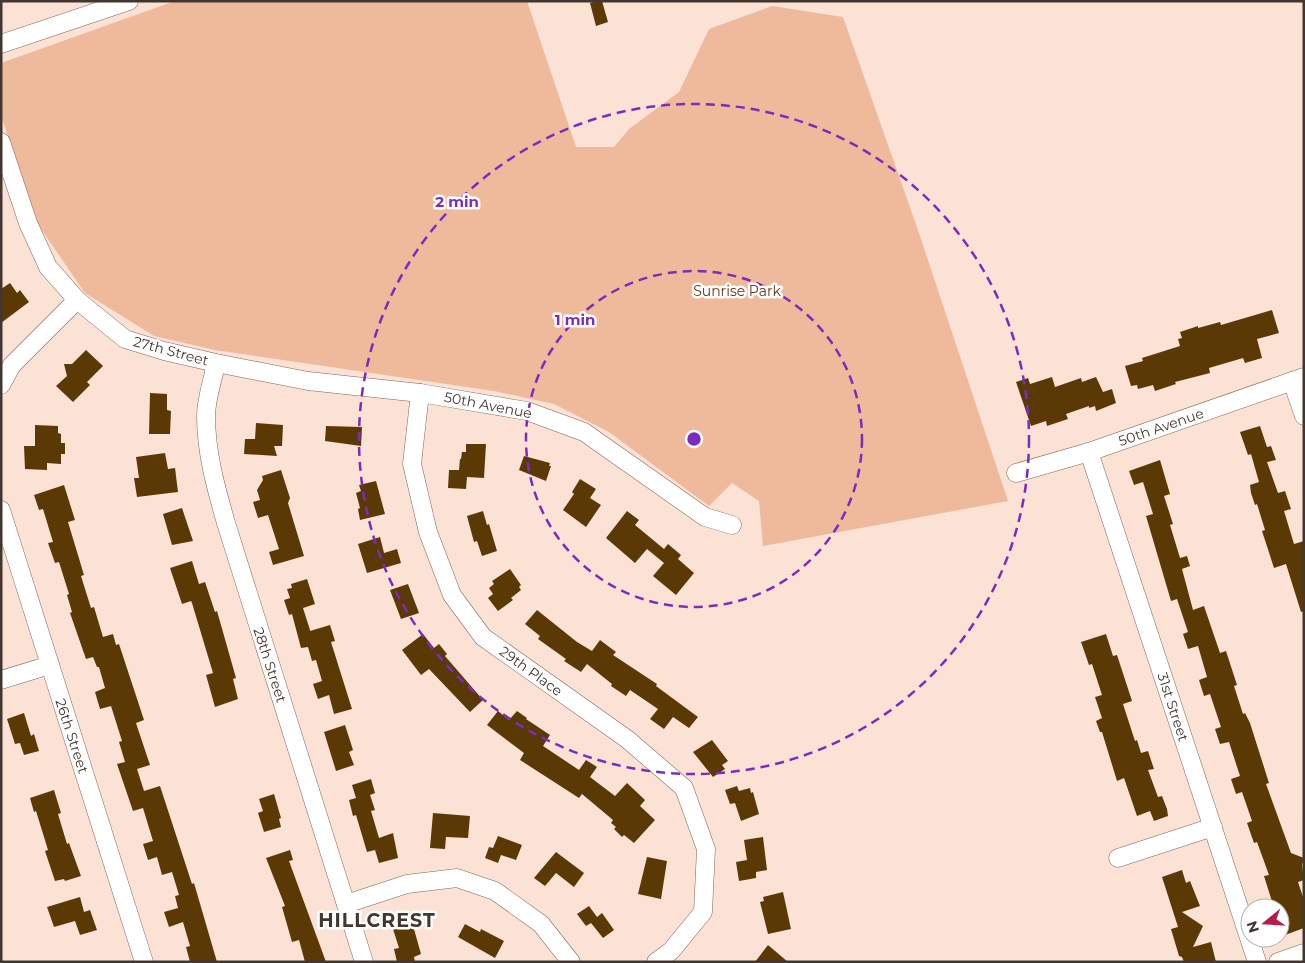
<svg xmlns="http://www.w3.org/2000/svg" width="1305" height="963" viewBox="0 0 1305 963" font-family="Montserrat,sans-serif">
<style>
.green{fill:#efb99c}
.building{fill:#5b3904}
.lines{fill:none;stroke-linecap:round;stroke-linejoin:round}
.minor-casing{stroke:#806557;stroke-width:19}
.minor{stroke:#fff;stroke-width:18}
.ring{fill:none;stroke:#7b2cbf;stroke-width:2.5;stroke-dasharray:9 6}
.labels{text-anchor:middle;stroke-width:5;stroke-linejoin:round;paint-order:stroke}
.park-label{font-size:14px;fill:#6b3716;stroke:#fff}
.street-label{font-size:14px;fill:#423630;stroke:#fff}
.district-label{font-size:19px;font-weight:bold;letter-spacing:1px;fill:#423630;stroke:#fff}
.centre{fill:#7b2cbf;stroke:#fff;stroke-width:2.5}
.ring-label{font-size:15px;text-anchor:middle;font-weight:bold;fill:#7b2cbf;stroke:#fff;stroke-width:5;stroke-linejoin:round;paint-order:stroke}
</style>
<rect width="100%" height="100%" fill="#fbe2d5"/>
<!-- green -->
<path class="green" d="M175,1h352l49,146h38l15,-18 50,-37 30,-63 63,-23 71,11 75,213 90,271 -245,45 -4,-45 -27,-18 -23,23 -100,-74 -55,-28 -60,-13 -279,-41 -61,-14 -69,-43 -46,-67 -38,-110v-53z"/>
<!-- building -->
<g class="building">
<path d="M597,1h5l6,21 -12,4 -6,-23z"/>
<path d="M10,283l7,10 3,-3 9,12 -28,21v-34z"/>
<path d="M1272,310l7,23 -22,6 5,19 -17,5 -2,-5 -34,10 1,5 -35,9 1,2 -21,7 -2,-6 -15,4 -1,-4 -6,1 -6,-20 18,-5 -1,-3 38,-12 -2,-7 4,-1 -2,-6 18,-6v2l22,-6 1,3z"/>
<path d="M86,350l17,16 -16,16 3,3 -17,17 -17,-16 11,-10 -3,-12h8z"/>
<path d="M1052,377l3,10 26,-9 1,4 14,-5 7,15 9,-3 4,14 -20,8 -1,-5 -6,2v-2l-23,8 2,5 -21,7 -1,-5 -15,5 -15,-44 12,-4 2,6z"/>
<path d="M150,393l17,1v16l4,1 -1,23h-21z"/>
<path d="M256,423l27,2 -1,21h-8l3,10 -33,-2 1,-15h10z"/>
<path d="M35,425l23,1v7l3,1v9h4v11h-4v10l-14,-1v7l-22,-1 -1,-23h11z"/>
<path d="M326,426l36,1 -1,19 -36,-5z"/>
<path d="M1260,426l7,21 4,-1 5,14 -9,2 11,31 7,-2 6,18 -7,2 10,33 10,-3v70l-3,1 -15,-48 -12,4 -12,-37 3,-1 -8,-26 -2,1 -4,-12 -1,-8 9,-3 -8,-28 -3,1 -8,-23z"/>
<path d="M466,444h20l-2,34 -17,-1 -1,12 -18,-1 1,-18h10l1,-11h1l1,-7h4z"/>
<path d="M165,453l3,16 7,-1 3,24 -41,5 -3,-19h5l-3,-21z"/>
<path d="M524,456l26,7 -1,3h2l-5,15 -27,-11z"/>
<path d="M1160,460l10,34 -6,2 9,28 -3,1 10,33 7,-2 3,10 -8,3 11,41 11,-4 16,47 6,-2 11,34 -3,1 9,28 2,-1 5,10 19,60 -3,1 25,69 13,5 -2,7 2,15 -6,2 6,18v28l-19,7 -5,-14v-13h-6l-10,-32 5,-1 -12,-33 -3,1 -7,-20 5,-2 -10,-29 -6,2 -5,-15 9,-3 -11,-34 -9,2 -5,-15 6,-2 -11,-33 -6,2 -5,-16 8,-3 -9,-31 -10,3 -5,-15 5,-2 -11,-33 -6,2 -25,-85 7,-2 -10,-32 -9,3 -5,-14z"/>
<path d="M281,470l9,28 -2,5 16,53 -31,9 -4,-13 10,-3 -11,-34 -10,3 -5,-16 7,-2 -3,-10 6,-10 -1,-4z"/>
<path d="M580,479l16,10 -6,9 11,7 -15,22 -23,-17 11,-16 -2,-2z"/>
<path d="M376,481l9,33 -25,6 -2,-11 2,-1 -4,-15 5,-2 -2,-6z"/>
<path d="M64,485l11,35 -7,2 16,53 -3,1 10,32 3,-1 9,30 10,-3 3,11 3,-1 25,76 -8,3 14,42 -13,4 7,22 16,-5 32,98 2,-1 23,79h-27l-4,-15 4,-1 -7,-24 -14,5 -5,-15 14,-4 -3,-12 4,-1 -7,-23 -10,3 -5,-18 -9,3 -5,-16 10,-3 -10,-33 -10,3 -16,-47 8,-2 -6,-20 3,-1 -11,-35 -11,3 -5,-17 10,-4 -6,-21h-2l-4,-10 -7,2 -16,-46 2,-1 -5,-17 2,-1 -10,-32 -4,1 -7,-20 5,-1 -10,-33 -4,1 -5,-15z"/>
<path d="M182,508l11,33 -21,4 -9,-31z"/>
<path d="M483,511l4,14 2,-1 8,27 -15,5 -5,-15 -3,1 -7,-26z"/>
<path d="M627,511l12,9 -4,5 29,24 4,-5 13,11 -3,4 16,14 -18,22 -23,-19 11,-13 -17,-14 -12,14 -29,-25z"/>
<path d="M380,537l4,16 13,-4 4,14 -34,10 -9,-29z"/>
<path d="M192,561l7,23 6,-2 10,30 2,-1 19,67 -3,1 5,20 -23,8 -9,-32 7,-2 -21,-70 -1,-2 -9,3 -12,-36z"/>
<path d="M510,569l11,16 -2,2 2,3 -10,8 2,2 -15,11 -10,-13 5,-4 -4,-6 5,-4 -2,-3z"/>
<path d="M307,579l8,25 -12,4 7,22v1l20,-6 5,16 -4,1 21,67 -18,5 -5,-19 -11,4 -5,-15 9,-3 -6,-21 -4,1 -4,-14 -7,1 -9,-34 -3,1 -5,-15 6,-2 -3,-9 5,-1 -1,-4z"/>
<path d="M408,584l11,29 -18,6 -11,-29z"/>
<path d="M537,610l40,32 15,9 8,-11 16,12 -3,3 44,29 -1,2 42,31 -9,11 -16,-11 -9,12 -14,-10 8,-10 -28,-19 -4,6 -15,-10 1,-2 -25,-20 -6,8 -17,-11 2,-2 -28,-20 2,-3 -15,-12z"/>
<path d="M423,634l11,14 5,-4 8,10 -2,2 38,44 -13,12 -41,-43 -8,6 -19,-25z"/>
<path d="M1106,634l7,22 4,-1 15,46 -9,3 12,37 2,-1 4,13 7,-2 6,18 -6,1 10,27 4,-1 5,13 1,7 -14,5 -4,-10 -13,5 -13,-38 -7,3 -15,-49h-2l-4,-11 6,-3 -7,-21 7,-2 -10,-31 -3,1 -8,-23z"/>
<path d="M498,711l11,9 8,-9 10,7 -1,1 24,16 -7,11 36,24 7,-10 11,7 -7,10 25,19 12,-13 18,17 -5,6 15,14 -21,23 -10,-8 -2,2 -8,-8 2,-2 -5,-4 2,-3 -31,-26 -3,4 -59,-38 4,-7 -37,-28z"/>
<path d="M24,713l7,23 3,-2 5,17 -15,4 -4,-12 -5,1 -8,-25z"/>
<path d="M345,725l8,25 -4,2 5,13 -18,6 -12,-39z"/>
<path d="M712,740l16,21 -6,4 3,4 -12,8 -20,-25z"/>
<path d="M371,779l4,14 -5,2 5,15 -4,1 8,27 14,-5 5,25 -19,5 -4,-13 -8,2 -11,-37 -3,1 -4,-16 7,-2 -4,-13z"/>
<path d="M737,786l2,5 11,-3 1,5 2,-1 6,22 -18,7 -6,-18 -5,1 -5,-14z"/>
<path d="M54,790l7,23 -3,1 9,30 2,-1 12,33 -16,5 -1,-2 -9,2 -10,-30 3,-1 -12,-39 -2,1 -4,-14z"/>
<path d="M274,794l7,24 -2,1 2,8 -17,5 -6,-19 5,-2 -4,-12z"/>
<path d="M433,813l37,3 -2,22 -22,-1 -1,12 -15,-1z"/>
<path d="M498,836l24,9 -6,15 -15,-5 -3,8 -13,-5 4,-11 4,1z"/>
<path d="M763,837l4,33 -11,2v6l-17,3 -3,-19 11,-2 -3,-20z"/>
<path d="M290,850l3,10 -4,1 37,101h-21l-6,-22 -7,2 -10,-35 3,-1 -19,-48z"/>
<path d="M556,852l28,21 -10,14 -18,-14 -11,13 -11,-8z"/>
<path d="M647,857l20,4 -6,38 -23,-5z"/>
<path d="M1182,870l4,13 4,-2 10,25 -18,6 21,14 -10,21 18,-5 5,20h-32l-2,-5 -3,-1 -8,-27 7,-2 -16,-50z"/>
<path d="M783,892l8,37 -23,5 -8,-32 4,-1 -1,-4z"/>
<path d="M80,897l4,15 6,-2 7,20 -17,5 -5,-14 -21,6 -7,-20z"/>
<path d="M589,906l8,11 5,-4 12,17 -11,8 -12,-15 -5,3 -9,-12z"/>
<path d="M412,922l9,32 -7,3 1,5h-18l-3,-13 5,-1 -6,-19z"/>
<path d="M465,924l15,8 1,-3 23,12 -9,17 -37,-21z"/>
<path d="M768,945l20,17h-33z"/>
</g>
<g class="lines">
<defs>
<g id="minor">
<path d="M1,44l128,-43"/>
<path d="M1,142l27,81 20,44 29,33 48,39 39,12 52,12 92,18 112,12 107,18 57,21 121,85 27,8"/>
<path d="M216,363c-3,17 -10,36 -10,53 0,37 10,72 20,107l138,439"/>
<path d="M1292,381l12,35"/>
<path d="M1,385l11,-20 65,-65"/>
<path d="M420,393l-8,71 16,68 24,63 31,42 144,102 57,49 22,61 -3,63 -32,39 -15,11"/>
<path d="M1089,452l168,510"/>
<path d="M1016,473l73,-21 215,-75"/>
<path d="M1,510l143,452"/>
<path d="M1,680l49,-15"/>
<path d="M1118,858l95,-31"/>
<path d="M346,904l61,-20 50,-6 38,13 46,33 30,38"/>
<path d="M1278,962l26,-9"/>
</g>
</defs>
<!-- minor casing -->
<use href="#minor" class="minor-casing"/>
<!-- minor -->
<use href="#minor" class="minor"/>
</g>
<!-- distance rings -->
<g class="ring">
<circle cx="694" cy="439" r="168"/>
<circle cx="694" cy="439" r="335"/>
</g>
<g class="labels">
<!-- park labels -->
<g class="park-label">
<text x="737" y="296">Sunrise Park</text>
</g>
<!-- street labels -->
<g class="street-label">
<text transform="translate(171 351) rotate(15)" y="5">27th Street</text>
<text transform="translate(488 405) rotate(11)" y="5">50th Avenue</text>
<text transform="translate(1161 427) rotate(-19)" y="5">50th Avenue</text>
<text transform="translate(270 665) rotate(72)" y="5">28th Street</text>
<text transform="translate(531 671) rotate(36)" y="5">29th Place</text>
<text transform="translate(1173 707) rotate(72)" y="5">31st Street</text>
<text transform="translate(72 736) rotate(72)" y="5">26th Street</text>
</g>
<!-- district labels -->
<g class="district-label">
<text x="377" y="927">HILLCREST</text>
</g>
</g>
<circle cx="694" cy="439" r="8" class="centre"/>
<g class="ring-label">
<text x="457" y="207">2 min</text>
<text x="575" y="325">1 min</text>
</g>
<!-- border -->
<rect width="1305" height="963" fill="none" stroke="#423630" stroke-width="5"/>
<!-- north arrow -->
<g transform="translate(1265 923) rotate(252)"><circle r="24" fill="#ffffff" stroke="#b3afac"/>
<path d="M0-4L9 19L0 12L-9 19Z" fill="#b11f4a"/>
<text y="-8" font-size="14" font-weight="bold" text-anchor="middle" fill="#423630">N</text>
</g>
</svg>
